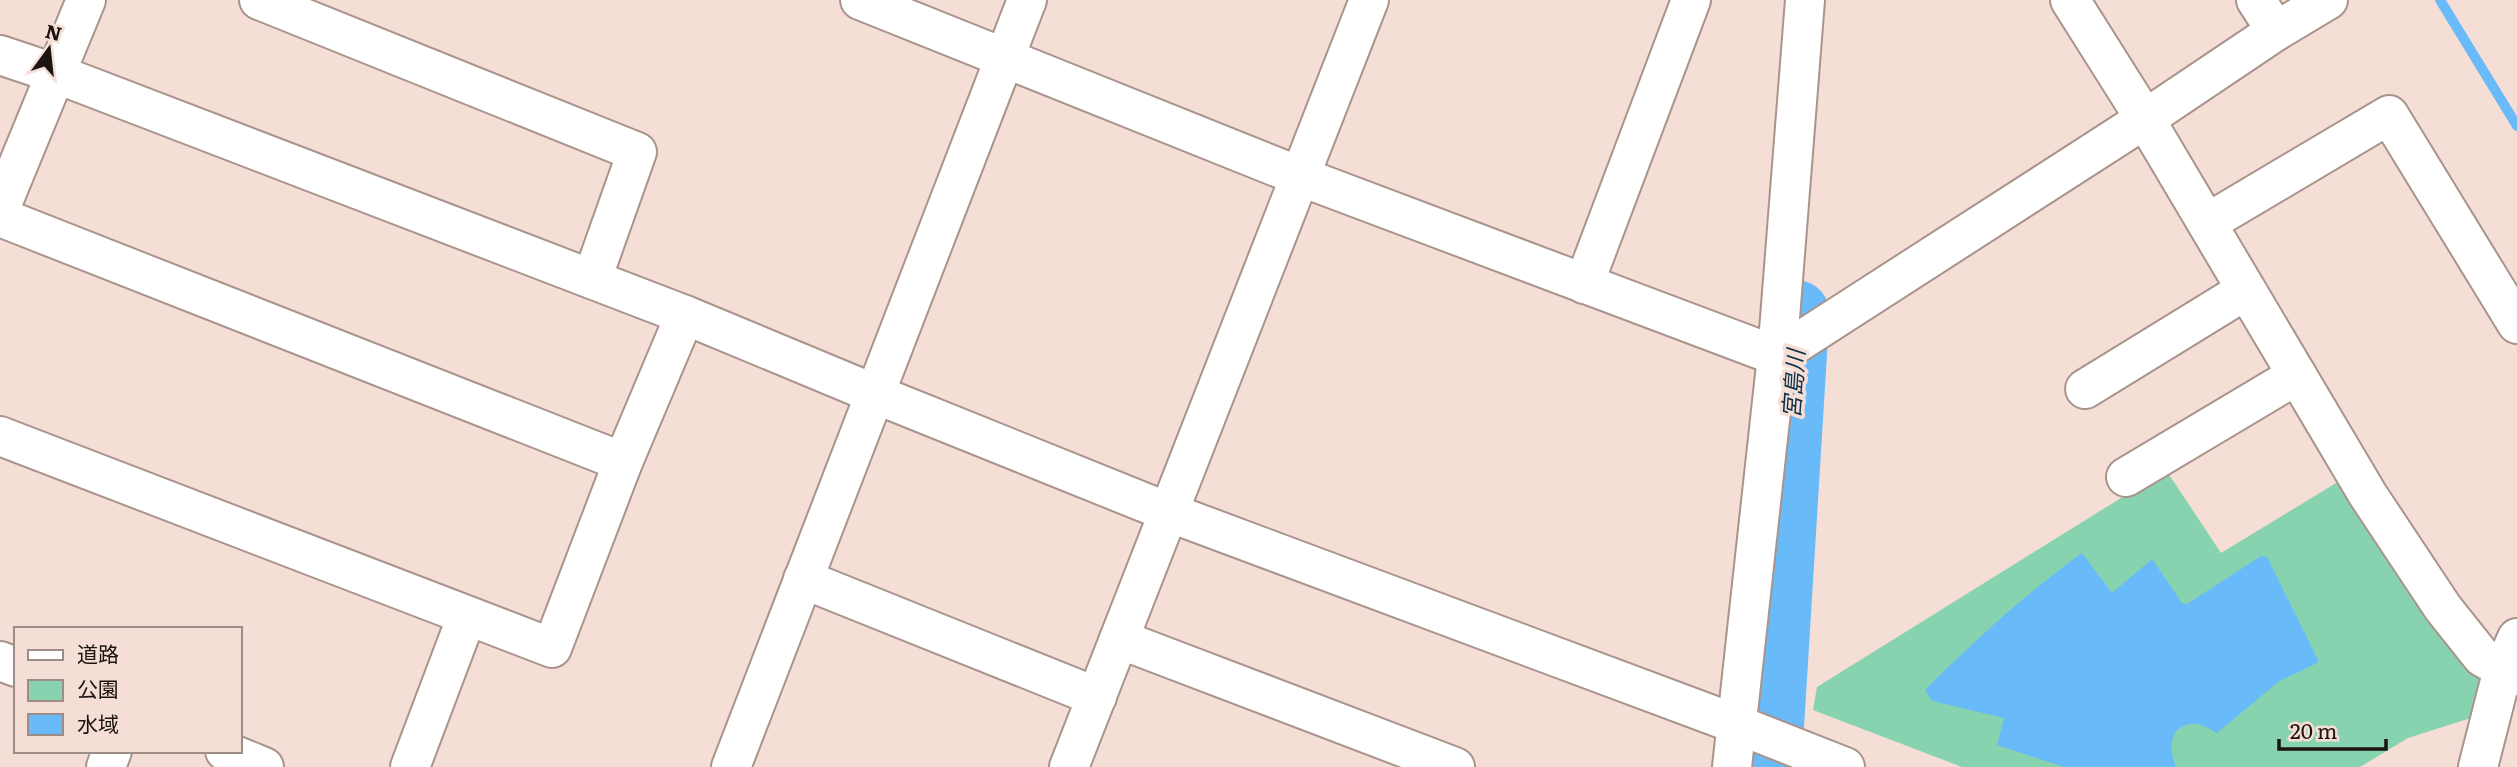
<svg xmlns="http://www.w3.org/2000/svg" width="2517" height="767" viewBox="0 0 2517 767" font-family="Literata,'Noto Sans JP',serif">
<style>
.green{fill:#88d3af}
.water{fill:#69baf9}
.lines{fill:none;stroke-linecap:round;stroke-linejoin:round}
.stream{stroke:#69baf9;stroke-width:10}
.river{stroke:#69baf9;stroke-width:65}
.minor-casing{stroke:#a9948c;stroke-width:42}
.minor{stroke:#fff;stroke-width:38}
.labels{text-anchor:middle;stroke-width:7;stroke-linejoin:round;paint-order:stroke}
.water-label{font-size:23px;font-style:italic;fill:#0c2f48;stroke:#f5ded5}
</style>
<rect width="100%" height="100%" fill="#f5ded5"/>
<!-- green -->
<path class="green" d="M2166,470l55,83 125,-76 129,188 7,18 -8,34 -66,21 -48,29h-398l-149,-57 4,-23z"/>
<!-- water -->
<path class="water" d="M2082,553l30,40 40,-34 30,44 5,1 74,-48 6,1 52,105 -41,20 -61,51c-7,-3 -13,-9 -22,-9 -26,-1 -27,25 -19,43h-112l-67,-22 7,-27 -72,-17 -7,-11c50,-50 100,-96 157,-137z"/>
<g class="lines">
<!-- stream -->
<path class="stream" d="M2440,0l77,126"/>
<!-- river -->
<path class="river" d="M1769,767l28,-454"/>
<defs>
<g id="minor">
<path d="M259,0l378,152 -45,127"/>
<path d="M860,0l439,176 478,180 368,-237 131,-88 52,-31"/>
<path d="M2070,0l75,119 223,376 75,113 39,49 35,19"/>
<path d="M2256,0l20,31"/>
<path d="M0,55l57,19 628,241 190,79 293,118 568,212 109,43"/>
<path d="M0,209l86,-209"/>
<path d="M0,217l623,245"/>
<path d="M2207,223l182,-108 128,209"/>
<path d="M1584,284l107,-284"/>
<path d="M2085,389l161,-99"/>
<path d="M0,436l552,212 71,-186 62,-147"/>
<path d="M2126,477l171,-102"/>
<path d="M803,579l294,118"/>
<path d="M1119,639l336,128"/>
<path d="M0,661l16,6"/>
<path d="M225,751l39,16"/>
<path d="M106,767l6,-16"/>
<path d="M410,767l57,-151"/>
<path d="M731,767l296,-767"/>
<path d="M1069,767l300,-767"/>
<path d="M1732,767l45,-411 28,-356"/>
<path d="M2478,767l25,-98 14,-31"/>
</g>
</defs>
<!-- minor casing -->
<use href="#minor" class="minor-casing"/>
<!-- minor -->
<use href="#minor" class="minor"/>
</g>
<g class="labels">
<!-- water labels -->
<g class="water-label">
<text transform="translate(1794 384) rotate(-86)" y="8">宮島川</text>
</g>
</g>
<!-- legend -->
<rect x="14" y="627" width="228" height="126" fill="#f5ded5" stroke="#9d8d86" stroke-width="2"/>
<rect x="28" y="650" width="35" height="10" fill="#ffffff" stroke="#9d8d86" stroke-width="2"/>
<text x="77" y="662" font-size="21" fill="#1a1310">道路</text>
<rect x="28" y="680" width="35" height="21" fill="#88d3af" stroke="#9d8d86" stroke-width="2"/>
<text x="77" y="697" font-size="21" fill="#1a1310">公園</text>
<rect x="28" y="714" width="35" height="21" fill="#69baf9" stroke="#9d8d86" stroke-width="2"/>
<text x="77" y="732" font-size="21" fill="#1a1310">水域</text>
<!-- north arrow -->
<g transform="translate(49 49) rotate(15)" stroke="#f5ded5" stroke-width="5" paint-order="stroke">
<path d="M0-5L12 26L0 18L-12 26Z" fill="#1a1310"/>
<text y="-10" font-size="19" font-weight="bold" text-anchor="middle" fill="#1a1310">N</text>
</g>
<!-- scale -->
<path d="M2279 739v10h107v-10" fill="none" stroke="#1a1310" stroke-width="3.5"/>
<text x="2290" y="739" font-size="21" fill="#1a1310" stroke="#f5ded5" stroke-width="5" paint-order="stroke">20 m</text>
</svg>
